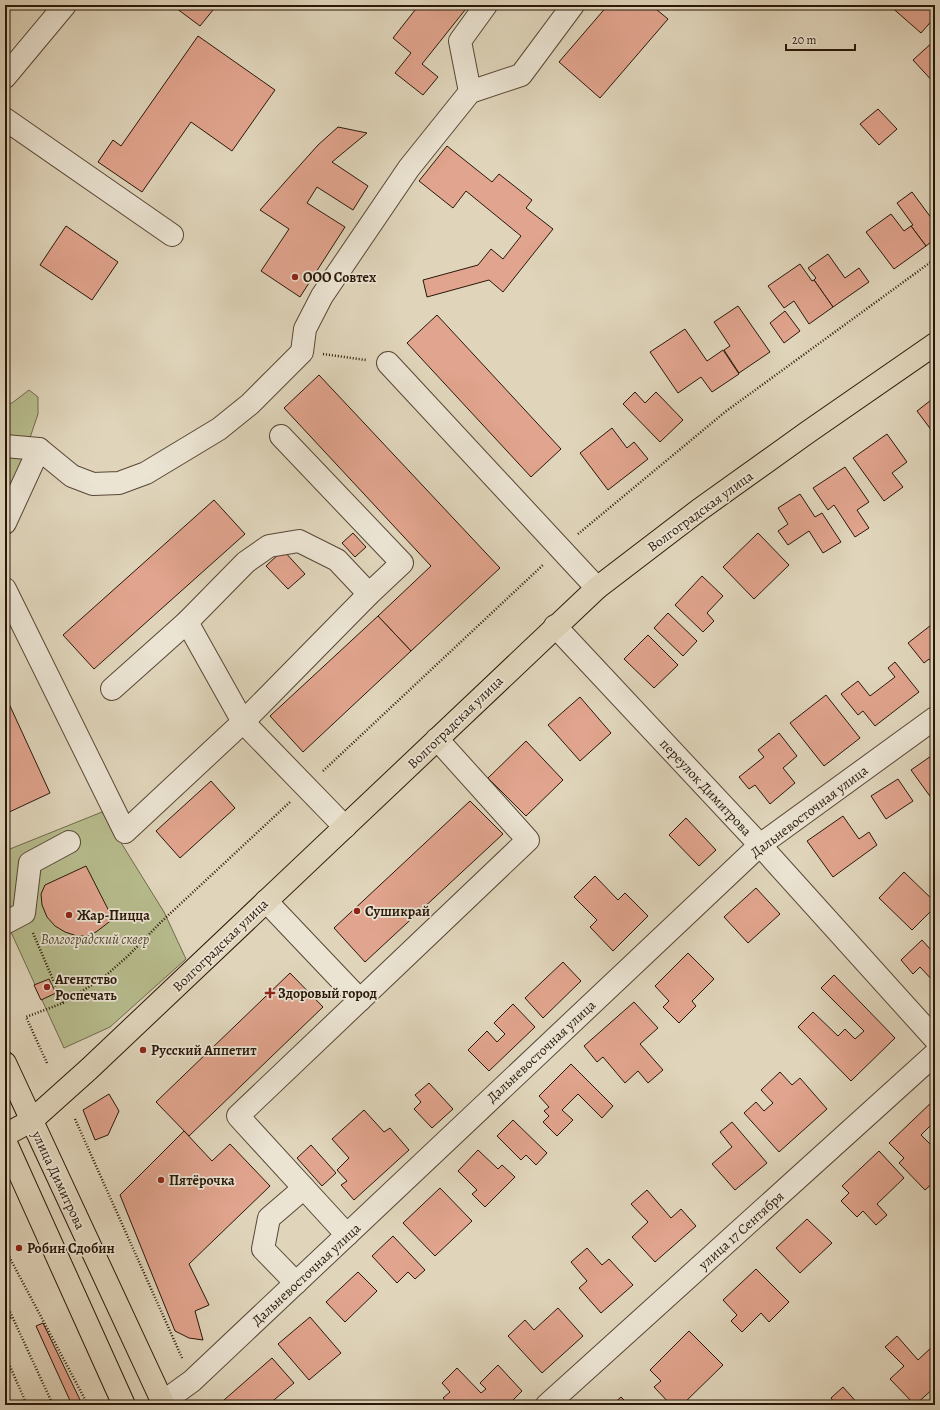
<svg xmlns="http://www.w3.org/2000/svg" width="940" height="1410" viewBox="0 0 940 1410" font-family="Alegreya,serif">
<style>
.green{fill:#b7bc8d;stroke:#706a4b}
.building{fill:#e1a48e;stroke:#2a1809}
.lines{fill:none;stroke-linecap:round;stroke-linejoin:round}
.minor-casing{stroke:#584736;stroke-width:24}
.major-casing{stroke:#2a1809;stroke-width:24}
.path{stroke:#2a1809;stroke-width:2.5;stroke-dasharray:1 2;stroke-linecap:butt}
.minor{stroke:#ebe4d3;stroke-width:22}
.major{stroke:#e0d5bb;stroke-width:22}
.poi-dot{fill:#8f2418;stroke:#ebe4d3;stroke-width:1.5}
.labels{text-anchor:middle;stroke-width:3.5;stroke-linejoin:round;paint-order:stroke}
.poi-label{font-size:14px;font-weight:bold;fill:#2a1809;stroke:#ebe4d3;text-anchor:start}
.street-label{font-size:14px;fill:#2a1809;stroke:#ebe4d3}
.park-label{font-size:14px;font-style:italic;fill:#544931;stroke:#ebe4d3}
</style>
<rect width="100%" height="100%" fill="#e0d5bb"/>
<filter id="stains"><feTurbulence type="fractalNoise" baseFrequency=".005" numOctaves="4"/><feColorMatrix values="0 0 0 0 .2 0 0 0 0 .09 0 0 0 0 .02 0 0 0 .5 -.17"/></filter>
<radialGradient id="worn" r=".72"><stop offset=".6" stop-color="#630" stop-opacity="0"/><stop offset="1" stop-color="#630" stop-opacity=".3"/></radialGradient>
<!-- green -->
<g class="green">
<path d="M29,390l9,7v17l-20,59 -13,25v-93l7,-2z"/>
<path d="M102,812l62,100 22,47 -76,68 -46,21 -59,-129v-68z"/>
</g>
<!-- building -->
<g class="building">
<path d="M172,5h45l-17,21z"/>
<path d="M419,5h50l-47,59 16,13 -15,18 -28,-22 16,-20 -18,-15z"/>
<path d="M608,5h43l17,14 -68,79 -41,-36z"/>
<path d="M889,5h44l-1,1 3,3v8l-14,16z"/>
<path d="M198,36l77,54 -43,61 -41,-29 -49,70 -44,-30 15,-22 8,6z"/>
<path d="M935,40v44l-22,-24z"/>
<path d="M878,109l19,20 -18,16 -19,-21z"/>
<path d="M338,127l29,6 -35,29 36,24 -15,24 -36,-23 -10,16 38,24 -45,70 -39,-26 28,-42 -29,-19 58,-65z"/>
<path d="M447,146l45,36 7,-8 33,26 -6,8 27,21 -50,63 -14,-12 -62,17 -4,-17 55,-15 13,-16 12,10 18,-23 -55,-45 -13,17 -34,-27z"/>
<path d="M912,192l23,31v16l-9,7 -15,-20 2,-1 -16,-22z"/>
<path d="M891,214l13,17 7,-5 15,20 -32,23 -28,-37z"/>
<path d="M66,226l52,36 -26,38 -52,-35z"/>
<path d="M828,254l17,24 14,-10 10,14 -36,25 -19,-27 2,-2 -8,-10z"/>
<path d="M800,264l12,17 2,-1 19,27 -24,17 -15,-23 -10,7 -16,-22z"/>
<path d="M738,306l32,46 -31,21 -15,-23 6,-4 -16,-24z"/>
<path d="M785,311l15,20 -16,12 -14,-20z"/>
<path d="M437,315l124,134 -30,28 -124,-134z"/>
<path d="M685,329l22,32 16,-11 16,24 -27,18 -11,-15 -23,16 -28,-41z"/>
<path d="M319,375l181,193 -89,83 -33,-35 53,-50 -147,-158z"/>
<path d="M635,392l10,11 11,-11 27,28 -23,22 -37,-38z"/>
<path d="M935,397v38l-18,-24z"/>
<path d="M612,428l15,20 7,-6 14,17 -40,31 -28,-37z"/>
<path d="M887,434l20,28 -15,11 11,14 -19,14 -31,-43z"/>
<path d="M845,467l24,35 -12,8 12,18 -14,9 -21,-32 -6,5 -15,-22z"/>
<path d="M800,494l15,23 7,-4 19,29 -18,11 -14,-22 -21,14 -10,-14 10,-7 -10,-16z"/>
<path d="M214,500l31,34 -151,135 -31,-34z"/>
<path d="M353,533l13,14 -11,10 -13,-14z"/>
<path d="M758,533l31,32 -35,34 -31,-32z"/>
<path d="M283,550l22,24 -17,15 -22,-23z"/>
<path d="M702,576l21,20 -16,17 7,8 -11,11 -28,-27z"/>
<path d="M668,613l29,28 -14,15 -29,-28z"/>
<path d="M378,616l33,35 -108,101 -33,-36z"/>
<path d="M935,622v45l-6,-8 -5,4 -16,-20z"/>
<path d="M648,635l30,30 -24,23 -30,-29z"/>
<path d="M895,662l24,30 -44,34 -12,-15 -5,4 -17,-21 17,-13 12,15 25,-19 -7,-9z"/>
<path d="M5,695l45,98 -45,21z"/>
<path d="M826,695l34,43 -36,28 -34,-43z"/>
<path d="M580,697l31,36 -31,28 -32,-36z"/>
<path d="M779,733l18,23 -14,12 12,15 -25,21 -15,-19 -6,4 -10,-12 25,-20 -6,-7z"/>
<path d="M526,741l37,39 -37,36 -38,-38z"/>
<path d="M934,754l1,43 -3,2 -21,-29z"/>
<path d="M898,779l15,22 -27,18 -15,-23z"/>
<path d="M211,781l24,27 -55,50 -24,-27z"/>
<path d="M470,801l33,33 -138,128 -31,-34z"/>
<path d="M843,816l16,23 10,-7 8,13 -44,32 -26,-36z"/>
<path d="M686,818l30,32 -17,16 -30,-31z"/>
<path d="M86,866l27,53 -17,13 -10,4h-9l-12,-4 -10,-6 -8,-9 -5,-12 -1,-11 4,-9z"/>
<path d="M904,872l31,30v5l-23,23 -33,-32z"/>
<path d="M595,876l23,24 7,-7 23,23 -35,35 -23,-24 7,-7 -23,-23z"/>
<path d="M756,888l24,26 -32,29 -24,-26z"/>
<path d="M922,940l8,9 5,-5v39l-15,-16 -7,7 -12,-14z"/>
<path d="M688,953l26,26 -22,22 4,5 -17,17 -16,-16 6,-6 -14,-15z"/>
<path d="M563,962l18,19 -38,37 -18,-20z"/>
<path d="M290,973l33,34 -134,129 -33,-34z"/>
<path d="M834,975l61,63 -44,43 -53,-54 15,-15 25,24 7,-7 10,10 9,-8 -43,-43z"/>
<path d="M49,979l7,14 -15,7 -7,-15z"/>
<path d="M634,1002l24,26 -18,16 23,26 -15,13 -10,-12 -13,12 -22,-26 -6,5 -13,-16z"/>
<path d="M513,1004l22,23 -46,44 -21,-21 19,-19 10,11 8,-8 -11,-11z"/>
<path d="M571,1064l42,42 -11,12 -24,-24 -16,16 11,10 -16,16 -14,-14 6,-6 -5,-5 5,-4 -10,-11z"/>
<path d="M780,1072l12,13 8,-7 27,31 -48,43 -35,-39 12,-11 8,9 9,-8 -12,-13z"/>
<path d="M429,1083l24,26 -21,19 -18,-19 7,-7 -6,-7z"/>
<path d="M109,1094l10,17 -11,24 -13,5 -12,-30z"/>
<path d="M935,1099v28l-3,-3 -11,11 14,14v32l-10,9 -26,-27 5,-5 -15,-15z"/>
<path d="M364,1110l20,22 6,-4 19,22 -55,50 -13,-15 6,-4 -10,-11 12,-12 -17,-19z"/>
<path d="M513,1120l34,33 -11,12 -10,-10 -5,5 -24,-24z"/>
<path d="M732,1122l35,41 -32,27 -23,-26 20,-17 -12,-15z"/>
<path d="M184,1131l28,30 18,-17 40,42 -81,78 20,41 -14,6 8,29 -14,-2 -14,-7 -55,-136z"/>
<path d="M311,1145l25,28 -14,13 -25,-28z"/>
<path d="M478,1150l20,19 4,-4 13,12 -30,30 -13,-13 5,-4 -19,-19z"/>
<path d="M879,1151l25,27 -27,26 10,11 -11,10 -13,-14 -6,6 -16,-16 8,-8 -7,-7z"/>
<path d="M440,1188l32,33 -37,35 -32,-33z"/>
<path d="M647,1190l24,28 10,-9 15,17 -41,36 -23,-25 16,-15 -17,-18z"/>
<path d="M807,1219l25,24 -32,30 -24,-25z"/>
<path d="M393,1236l32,34 -10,9 -7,-7 -11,11 -25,-27z"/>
<path d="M587,1248l15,17 7,-6 24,26 -32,28 -22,-25 8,-7 -16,-19z"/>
<path d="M756,1269l33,33 -20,20 -8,-9 -19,19 -11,-11 6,-6 -14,-15z"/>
<path d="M358,1272l19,19 -32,31 -19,-20z"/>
<path d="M558,1308l25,28 -41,37 -34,-37 17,-16 9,10z"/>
<path d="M310,1317l31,36 -32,27 -31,-36z"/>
<path d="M43,1323l39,81 -10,1 -36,-79z"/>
<path d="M689,1331l34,34 -41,40h-11l-17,-18 7,-6 -11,-11z"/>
<path d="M897,1336l21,24 15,-14 2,1v40l-20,18 -25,-26 14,-13 -19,-19z"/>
<path d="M272,1358l22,25 -26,22h-40l-4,-5z"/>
<path d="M498,1365l24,26 -14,14h-58l-7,-7 7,-6 -8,-9 15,-15 24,25 5,-4 -6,-6z"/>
<path d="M843,1387l16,18h-23l-5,-7z"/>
<path d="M621,1397l8,8h-17z"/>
</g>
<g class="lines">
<defs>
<g id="minor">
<path d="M5,77l60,-72"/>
<path d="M470,92l-10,-51 26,-36"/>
<path d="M5,119l167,116"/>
<path d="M388,363l209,225"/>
<path d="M5,446l34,3 33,27 21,8 26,-1 27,-10 73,-44 31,-25 52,-52 3,-23 17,-33 87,-128 61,-76 51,-17 52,-70"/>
<path d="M5,523l34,-74"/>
<path d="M5,589l120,243 118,-110 126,-128 33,-31 -121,-127"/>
<path d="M187,622l56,100 102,105"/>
<path d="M555,626l205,219 175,194"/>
<path d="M112,689l75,-67 59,-60 23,-16 30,-5 38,19 32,34"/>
<path d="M266,901l94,99"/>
<path d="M5,923l19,-10 6,-50 39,-21"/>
<path d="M347,1235l-109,-119 290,-276 -91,-101"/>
<path d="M296,1283l-33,-34 6,-31 35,-30"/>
<path d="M163,1402l29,-21 568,-536 175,-127"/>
<path d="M547,1405l388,-351"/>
</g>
<g id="major">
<path d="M5,1063l159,342"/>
<path d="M5,1135l26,-14 58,-52 508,-481 102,-78 109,-78 127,-88"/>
<path d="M5,1141l119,264"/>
</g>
</defs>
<!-- minor casing -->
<use href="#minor" class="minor-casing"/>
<!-- major casing -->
<use href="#major" class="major-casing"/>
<!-- path -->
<g class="path">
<path d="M323,354l43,6"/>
<path d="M578,534l147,-122 210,-153"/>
<path d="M323,771l221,-207"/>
<path d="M33,933l30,70"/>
<path d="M47,1063l-21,-46 37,-14 40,-25 25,-22 33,-34 129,-120"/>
<path d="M75,1119l108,241"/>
<path d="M5,1249l83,156"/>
<path d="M5,1301l48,104"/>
<path d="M5,1321l7,-4"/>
<path d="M5,1355l22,50"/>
</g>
<!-- minor -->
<use href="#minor" class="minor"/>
<!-- major -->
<use href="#major" class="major"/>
</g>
<!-- markers -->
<g class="poi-dot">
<circle cx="295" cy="277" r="4"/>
<circle cx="357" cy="911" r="4"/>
<circle cx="69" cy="915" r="4"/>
<circle cx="47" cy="987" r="4"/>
<path d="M268 987h4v4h4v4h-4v4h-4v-4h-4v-4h4z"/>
<circle cx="143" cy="1050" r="4"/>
<circle cx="161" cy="1180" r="4"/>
<circle cx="19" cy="1248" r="4"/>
</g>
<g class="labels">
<!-- poi labels -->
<g class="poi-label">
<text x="303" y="282">ООО Совтех</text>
<text x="365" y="916">Сушикрай</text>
<text x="77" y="920">Жар-Пицца</text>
<text x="55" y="984">Агентство<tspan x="55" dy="16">Роспечать</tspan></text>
<text x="278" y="998">Здоровый город</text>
<text x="151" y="1055">Русский Аппетит</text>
<text x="169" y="1185">Пятёрочка</text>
<text x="27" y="1253">Робин Сдобин</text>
</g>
<!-- street labels -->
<g class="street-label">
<text transform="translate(700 511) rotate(-36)" y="5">Волгоградская улица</text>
<text transform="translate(455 722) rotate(-44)" y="5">Волгоградская улица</text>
<text transform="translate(706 787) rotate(47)" y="5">переулок Димитрова</text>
<text transform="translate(809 811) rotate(-37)" y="5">Дальневосточная улица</text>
<text transform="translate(220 945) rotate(-44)" y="5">Волгоградская улица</text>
<text transform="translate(541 1051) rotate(-43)" y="5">Дальневосточная улица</text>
<text transform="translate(59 1180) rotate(65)" y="5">улица Димитрова</text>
<text transform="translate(741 1230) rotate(-42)" y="5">улица 17 Сентября</text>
<text transform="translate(306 1274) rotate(-43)" y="5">Дальневосточная улица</text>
</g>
<!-- park labels -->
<g class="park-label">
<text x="95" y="944">Волгоградский сквер</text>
</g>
</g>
<!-- margin -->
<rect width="940" height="1410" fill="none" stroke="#e0d5bb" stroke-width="20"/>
<rect x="6" y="6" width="928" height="1398" fill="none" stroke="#2a1809" stroke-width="2"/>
<rect x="10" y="10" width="920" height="1390" fill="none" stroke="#2a1809"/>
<!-- scale -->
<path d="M786 44v6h69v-6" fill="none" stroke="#2a1809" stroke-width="2"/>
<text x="792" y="44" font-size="12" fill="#2a1809" stroke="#ebe4d3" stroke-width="3" paint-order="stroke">20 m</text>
<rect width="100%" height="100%" filter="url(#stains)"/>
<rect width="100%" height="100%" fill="url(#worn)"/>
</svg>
